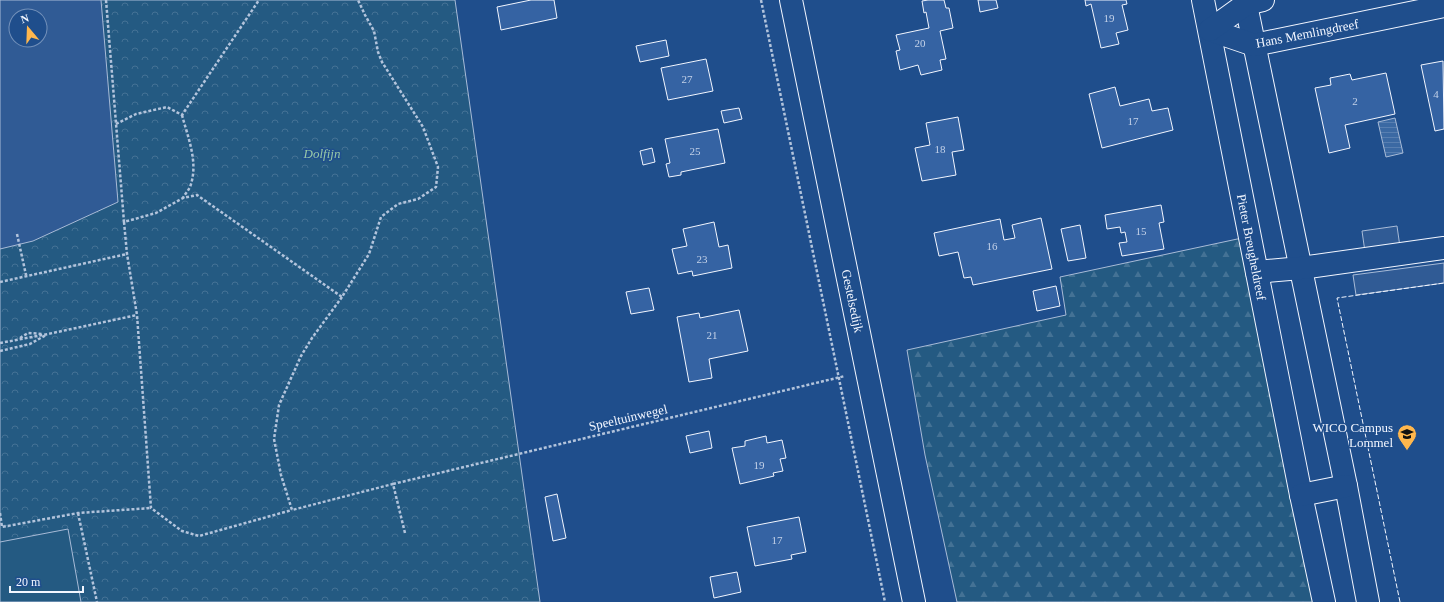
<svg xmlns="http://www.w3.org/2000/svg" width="1444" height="602" viewBox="0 0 1444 602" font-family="Georgia,serif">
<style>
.forest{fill:url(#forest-firs);stroke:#a8bbd7}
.park{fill:url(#park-crowns);stroke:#a8bbd7;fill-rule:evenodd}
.garden{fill:#245a82;stroke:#a8bbd7}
.parking{fill:#305b95;stroke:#a8bbd7;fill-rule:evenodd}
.water{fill:url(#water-rules);stroke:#a8bbd7}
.building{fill:#3563a3;stroke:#f2f6ff}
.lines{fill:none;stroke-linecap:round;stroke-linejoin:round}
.minor-casing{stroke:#f2f6ff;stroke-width:24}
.secondary-casing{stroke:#f2f6ff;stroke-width:24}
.path{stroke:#b3c4dc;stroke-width:2.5;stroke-dasharray:3 2;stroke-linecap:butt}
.minor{stroke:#1f4e8c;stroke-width:22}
.secondary{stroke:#1f4e8c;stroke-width:22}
.fence{stroke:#f2f6ff;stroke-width:1;stroke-dasharray:5 2;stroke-linecap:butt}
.labels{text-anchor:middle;stroke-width:3;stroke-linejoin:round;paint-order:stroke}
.number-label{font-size:11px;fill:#c3d1e8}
.street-label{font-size:13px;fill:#f2f6ff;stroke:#1f4e8c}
.park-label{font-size:13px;font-style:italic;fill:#97c8a6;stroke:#1f4e8c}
.poi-label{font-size:13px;fill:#f2f6ff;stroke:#1f4e8c;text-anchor:end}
</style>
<defs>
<pattern id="forest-firs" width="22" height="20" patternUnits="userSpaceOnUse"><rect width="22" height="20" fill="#245a82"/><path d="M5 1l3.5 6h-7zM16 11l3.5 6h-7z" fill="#447295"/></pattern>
<pattern id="park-crowns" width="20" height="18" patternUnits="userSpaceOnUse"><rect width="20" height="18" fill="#245a82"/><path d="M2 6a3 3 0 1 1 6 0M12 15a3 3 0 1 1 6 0" fill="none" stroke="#447295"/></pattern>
<pattern id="water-rules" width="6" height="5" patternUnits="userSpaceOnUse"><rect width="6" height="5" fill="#3b69a3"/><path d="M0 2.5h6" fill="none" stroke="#587fb1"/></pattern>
</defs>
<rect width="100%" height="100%" fill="#1f4e8c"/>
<!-- forest -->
<path class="forest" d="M1242,238l72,364h-357l-32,-147 -18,-105 159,-35 -6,-38z"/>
<!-- park -->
<path class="park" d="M0,0h455l85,602h-540zM16,16h24v24h-24z"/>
<!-- garden -->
<path class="garden" d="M68,529l13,73h-81v-60z"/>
<!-- parking -->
<g class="parking">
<path d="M0,0h101l17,202 -85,39 -33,8zM16,16h24v24h-24z"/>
<path d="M1397,226l3,21 -35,5 -3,-21z"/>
<path d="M1444,263v20l-88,12 -3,-20z"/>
</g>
<!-- water -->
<path class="water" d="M1395,118l8,35 -17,4 -8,-35z"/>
<!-- building -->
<g class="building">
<path d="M531,0h23l3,18 -56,12 -4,-23z"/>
<path d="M928,0h16l2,8h3l4,20 -13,3 6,28 -6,1 2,10 -21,5 -3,-10 -18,5 -4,-19 4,-1 -4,-15 33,-7 -3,-16 -2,1 -2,-12z"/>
<path d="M978,0h18l2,8 -18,4z"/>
<path d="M1085,0h41l1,4 -5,1 6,25 -12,3 3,11 -18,4 -10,-44 -5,2z"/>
<path d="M666,40l3,16 -29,6 -4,-16z"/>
<path d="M706,59l7,32 -45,9 -7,-32z"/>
<path d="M1443,61l1,68 -9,2 -14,-66z"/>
<path d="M1386,73l9,41 -50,11 5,23 -21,5 -14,-65 16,-3 -1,-7 20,-4 2,6z"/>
<path d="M1115,87l5,19 29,-7 3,12 16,-3 5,22 -71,18 -13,-54z"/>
<path d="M739,108l3,11 -18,4 -3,-12z"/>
<path d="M958,117l6,33 -12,2 4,23 -34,6 -7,-33 15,-3 -4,-22z"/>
<path d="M718,129l7,34 -44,9v3l-12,2 -3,-13 4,-1 -5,-24z"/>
<path d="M652,148l3,14 -12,3 -3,-14z"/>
<path d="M1161,205l3,17 -5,1 5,26 -42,7 -3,-13 8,-1 -2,-10 -4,1 -1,-6 -13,2 -2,-14z"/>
<path d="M1041,218l11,51 -79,16 -2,-8 -7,1 -6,-26 -19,4 -5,-23 66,-14 4,21 11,-2 -3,-13z"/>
<path d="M714,222l5,25 9,-2 4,23 -39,8 -1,-5 -14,3 -6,-25 15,-3 -4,-17z"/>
<path d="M1080,225l6,33 -18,3 -7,-32z"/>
<path d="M1056,286l4,20 -23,5 -4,-20z"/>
<path d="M649,288l5,22 -23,4 -5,-22z"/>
<path d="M739,310l9,41 -39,8 3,19 -23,4 -12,-65 22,-4 1,5z"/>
<path d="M709,431l3,17 -22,5 -4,-17z"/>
<path d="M766,436l1,7 15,-3 4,18 -6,1 3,12 -10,2 1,3 -34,8 -8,-36 13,-2v-5z"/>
<path d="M557,494l9,44 -13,3 -8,-44z"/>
<path d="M799,517l7,35 -15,3 1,4 -37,7 -8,-39z"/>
<path d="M737,572l4,20 -27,6 -4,-21z"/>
</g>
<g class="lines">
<defs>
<g id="minor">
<path d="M1203,0l98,495 23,107"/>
<path d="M1245,0l101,486 22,116"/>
<path d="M1210,30l44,15 190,-39"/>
<path d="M1210,30l36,-26 17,-4"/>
<path d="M1257,272l44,-4 143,-20"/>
<path d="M1301,495l45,-9"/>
</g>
<path id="secondary" d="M791,0l123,602"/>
</defs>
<!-- minor casing -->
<use href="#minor" class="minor-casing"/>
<!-- secondary casing -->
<use href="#secondary" class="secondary-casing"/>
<!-- path -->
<g class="path">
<path d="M106,0l18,222 32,-9 27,-15 14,-3 145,102 27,-43 12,-37 17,-13 20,-5 18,-12 2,-20 -15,-40 -41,-65 -4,-10 -4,-21 -9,-16 -7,-15"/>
<path d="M761,0l124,602"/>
<path d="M182,115c6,23 17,48 8,72 -2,4 -5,7 -7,11"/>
<path d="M116,124l20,-10 31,-7 15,8 77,-115"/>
<path d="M124,222l3,32 10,61 14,193 31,23 17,5 93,-26"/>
<path d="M17,234l9,41"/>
<path d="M0,282l127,-28"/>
<path d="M342,297l-30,41 -11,18 -22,49 -5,34 7,36 11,35 101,-26 12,49"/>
<path d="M20,338l8,-5 15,1"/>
<path d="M0,343l48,-9 89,-19"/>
<path d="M0,351l30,-7 16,-9"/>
<path d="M393,484l452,-108"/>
<path d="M0,513l2,14 76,-14 73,-5"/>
<path d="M78,513l19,89"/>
</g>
<!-- minor -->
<use href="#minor" class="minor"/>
<!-- secondary -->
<use href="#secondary" class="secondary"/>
<!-- fence -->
<path class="fence" d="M1400,602l-63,-304 107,-15"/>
</g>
<!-- icons -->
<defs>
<symbol id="school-pin" viewBox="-11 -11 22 30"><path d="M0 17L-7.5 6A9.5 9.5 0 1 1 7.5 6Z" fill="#ffb74d" stroke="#1f4e8c"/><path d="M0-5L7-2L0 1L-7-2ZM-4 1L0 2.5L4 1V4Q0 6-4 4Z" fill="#111"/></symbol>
</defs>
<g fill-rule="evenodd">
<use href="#school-pin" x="1396" y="423" width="22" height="30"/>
</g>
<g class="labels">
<!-- number labels -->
<g class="number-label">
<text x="1109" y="22">19</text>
<text x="920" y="47">20</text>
<text x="687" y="83">27</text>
<text x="1436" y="98">4</text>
<text x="1355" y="105">2</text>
<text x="1133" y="125">17</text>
<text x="940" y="153">18</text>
<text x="695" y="155">25</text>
<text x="1141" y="235">15</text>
<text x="992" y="250">16</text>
<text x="702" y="263">23</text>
<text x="712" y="339">21</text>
<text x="759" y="469">19</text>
<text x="777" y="544">17</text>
</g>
<!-- street labels -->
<g class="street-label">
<text transform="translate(1307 33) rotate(-11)" y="5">Hans Memlingdreef</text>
<text transform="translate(1252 247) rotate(79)" y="5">Pieter Breugheldreef</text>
<text transform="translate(853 301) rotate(78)" y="5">Gestelsedijk</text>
<text transform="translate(628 417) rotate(-13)" y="5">Speeltuinwegel</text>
</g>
<!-- park labels -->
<g class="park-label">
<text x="322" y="158">Dolfijn</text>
</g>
<!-- poi labels -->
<g class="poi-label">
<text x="1393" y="432">WICO Campus<tspan x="1393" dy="15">Lommel</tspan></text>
</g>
</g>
<!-- north arrow -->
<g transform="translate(28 28) rotate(341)"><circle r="19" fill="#1f4e8c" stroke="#7391ba"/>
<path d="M0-3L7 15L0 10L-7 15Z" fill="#ffb74d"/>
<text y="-6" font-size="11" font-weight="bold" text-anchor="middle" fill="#f2f6ff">N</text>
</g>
<!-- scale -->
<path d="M10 586v6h73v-6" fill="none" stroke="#f2f6ff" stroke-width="2"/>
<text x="16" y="586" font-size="12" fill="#f2f6ff" stroke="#1f4e8c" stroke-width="3" paint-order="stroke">20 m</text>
</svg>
